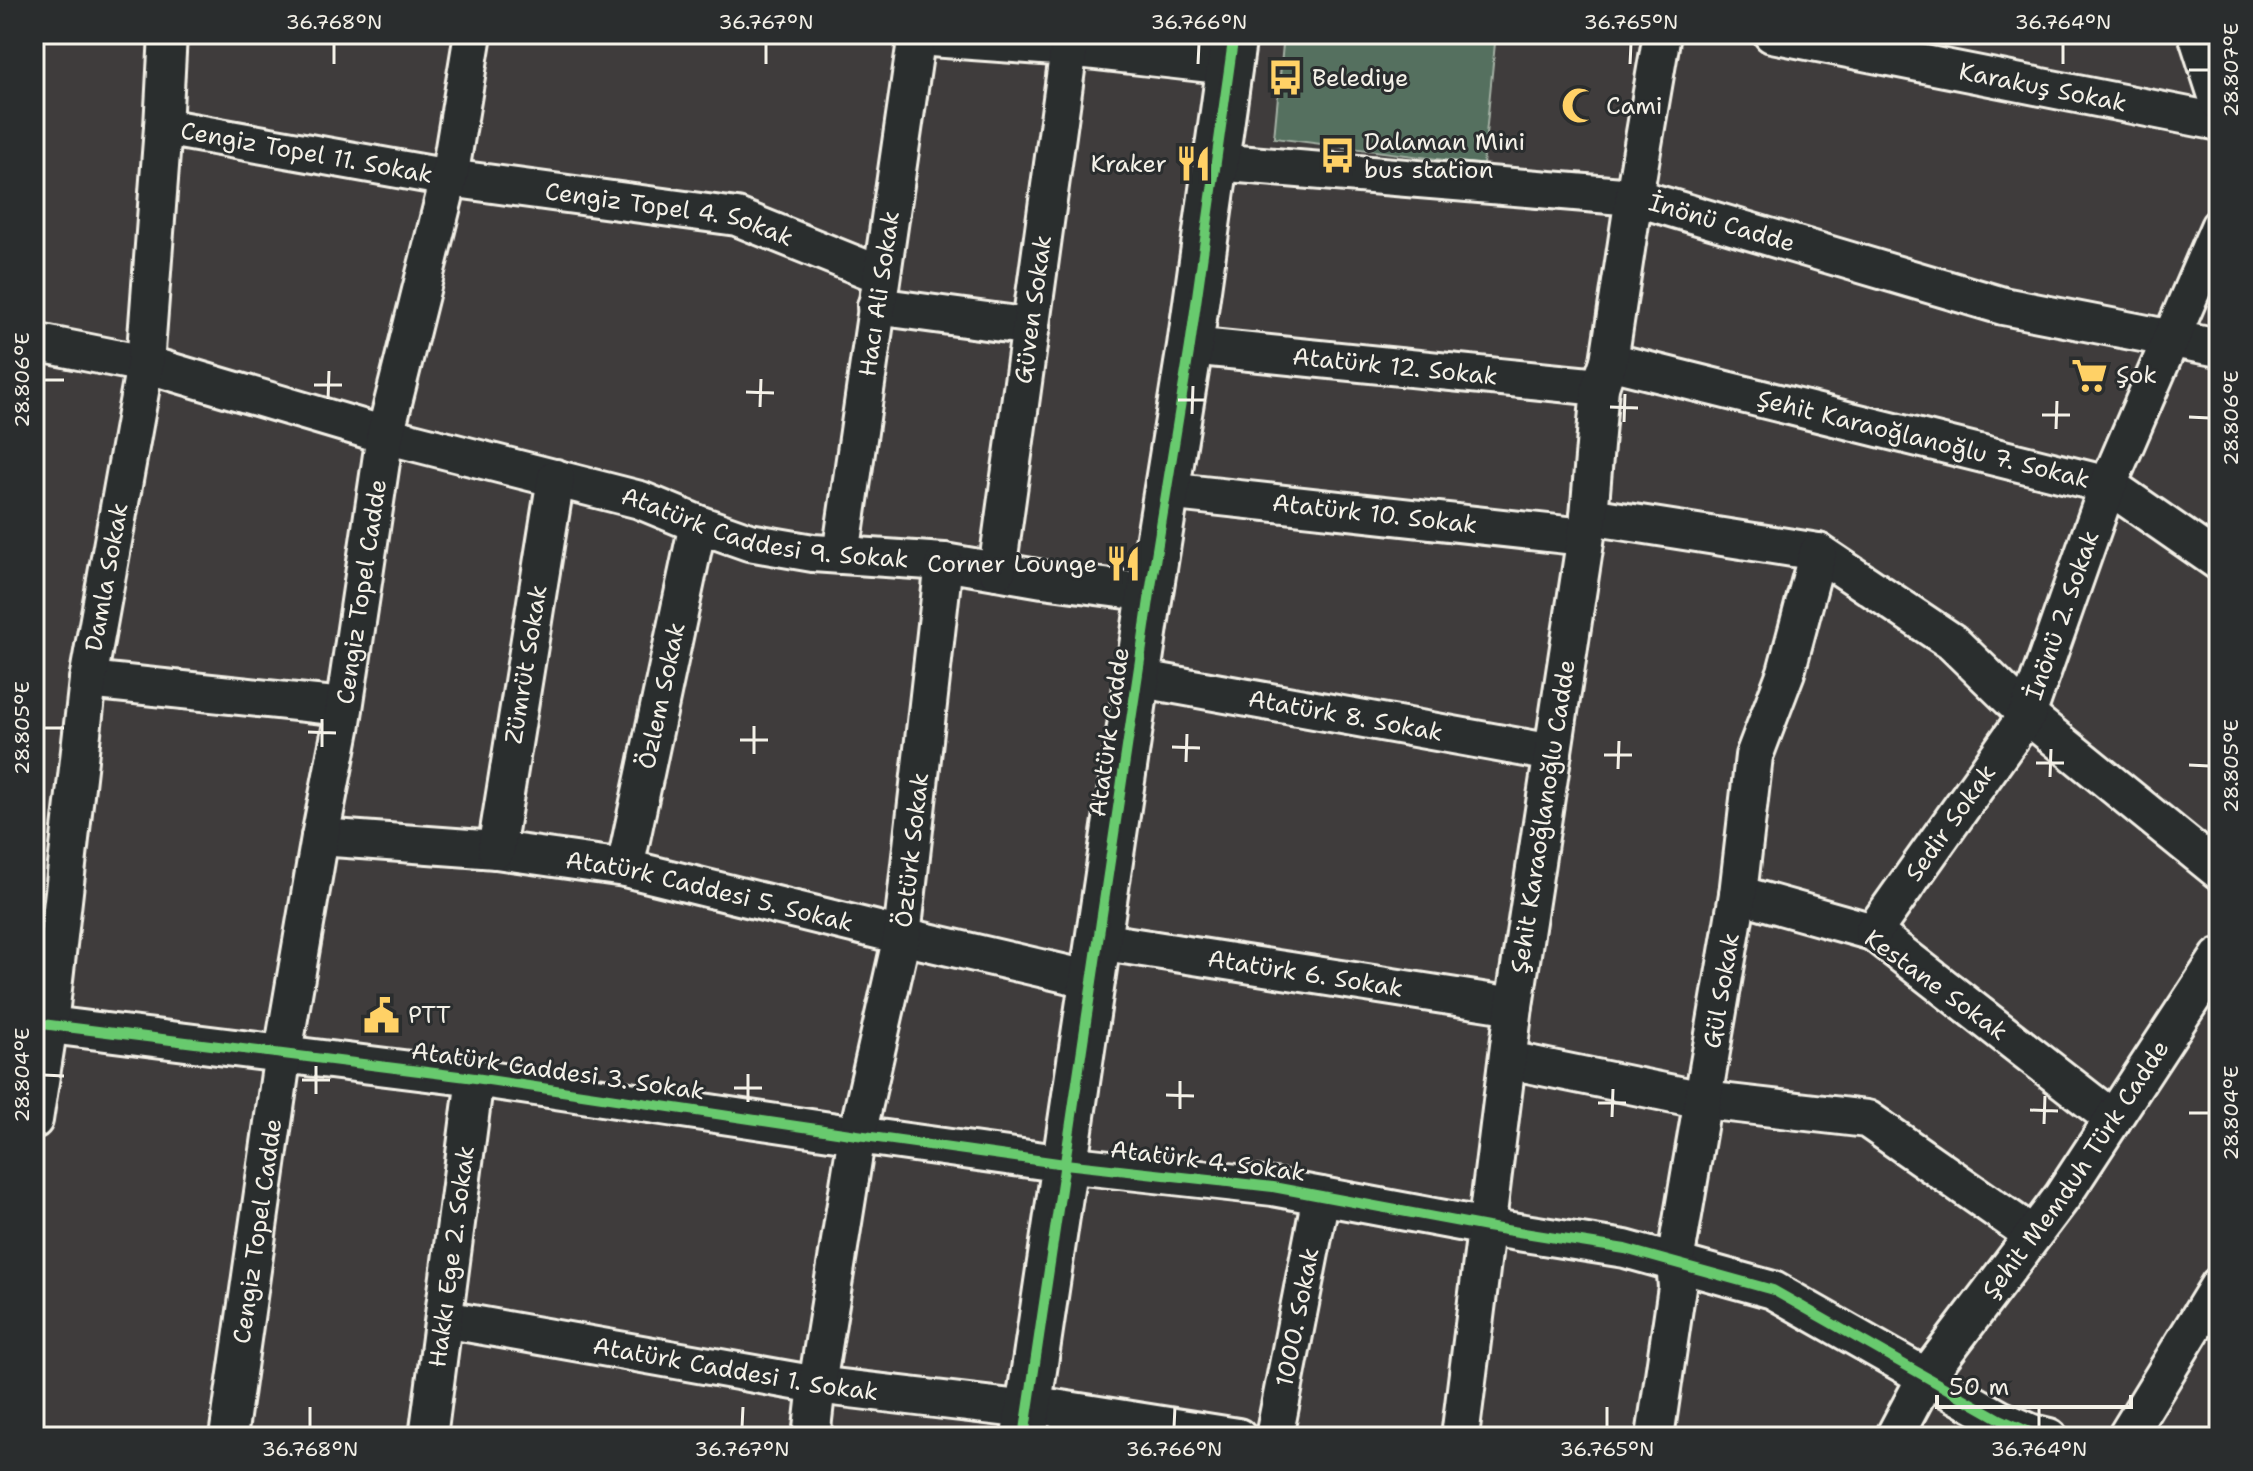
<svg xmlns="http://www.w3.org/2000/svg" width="2253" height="1471" viewBox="0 0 2253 1471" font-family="'Shantell Sans',sans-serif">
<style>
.green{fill:#55705f;stroke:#a4b0a4;stroke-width:2}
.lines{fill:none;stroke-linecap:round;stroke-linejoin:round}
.minor-casing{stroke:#f4f1e8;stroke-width:42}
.major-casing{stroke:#f4f1e8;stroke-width:50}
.minor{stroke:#2a2d2e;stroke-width:36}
.major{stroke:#2a2d2e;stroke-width:44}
.cycleway-casing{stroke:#2a2d2e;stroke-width:15}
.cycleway{stroke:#67ca6e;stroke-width:10}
.ticks{fill:none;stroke:#f4f1e8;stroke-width:3}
.labels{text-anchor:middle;stroke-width:6;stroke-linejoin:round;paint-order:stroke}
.poi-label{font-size:24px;fill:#f4f1e8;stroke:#2a2d2e;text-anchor:start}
.street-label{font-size:24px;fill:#f4f1e8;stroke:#2a2d2e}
.neatline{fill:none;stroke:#f4f1e8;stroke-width:3}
.ticks-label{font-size:20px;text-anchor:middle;fill:#f4f1e8}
</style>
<rect width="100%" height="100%" fill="#3f3c3c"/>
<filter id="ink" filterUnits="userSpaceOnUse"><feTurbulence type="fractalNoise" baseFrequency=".0125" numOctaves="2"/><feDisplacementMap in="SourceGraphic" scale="16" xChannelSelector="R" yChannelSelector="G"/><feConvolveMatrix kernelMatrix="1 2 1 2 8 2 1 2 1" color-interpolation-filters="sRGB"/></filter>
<g filter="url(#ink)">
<!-- green -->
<path class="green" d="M1284,34h134l77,9 -12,122 -209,-27z"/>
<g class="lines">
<defs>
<g id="minor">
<path id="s1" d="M1772,34l447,88"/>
<path d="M2197,34l22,68"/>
<path d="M917,37l152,11 160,18"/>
<path id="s2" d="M163,127l286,51 288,39 144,58"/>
<path id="s3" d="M1215,162l419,35 369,109 216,42"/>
<path d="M876,306l155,21"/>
<path id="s4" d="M34,342l111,22 240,71 255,65 58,24 51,18 64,11 131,9 99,17 107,14"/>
<path id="s5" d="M1190,346l410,41"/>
<path id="s6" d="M1609,361l499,124 111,77"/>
<path id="s7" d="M1166,491l419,46"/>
<path d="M1589,516l229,36 134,90 75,73 192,156"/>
<path id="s8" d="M841,555l76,-521"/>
<path id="s9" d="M997,571l72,-523"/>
<path id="s10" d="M1137,678l416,75"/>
<path d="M88,680l256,27"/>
<path id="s11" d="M320,837l176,13 129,18 277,68 190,44"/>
<path id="s12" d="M496,850l60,-372"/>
<path id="s13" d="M625,868l73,-344"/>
<path d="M1738,894l135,38 240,187"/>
<path id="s14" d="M1873,932l154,-217 81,-230 111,-258"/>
<path id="s15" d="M1098,941l416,65"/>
<path d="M34,1023l441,55 382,57 208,29 208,23 214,40 138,22 148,41 227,129 32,14 17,4"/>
<path d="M1508,1060l195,40 164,19 166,116"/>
<path id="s16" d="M34,1120l15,-96 39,-344 57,-316 18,-237 5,-93"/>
<path id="s17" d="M444,1319l373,66 211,25"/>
<path d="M1029,1404l209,33"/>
<path id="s18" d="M228,1437l55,-384 37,-216 21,-108 44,-294 64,-257 24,-144"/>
<path id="s19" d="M428,1437l47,-359"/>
<path id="s20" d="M811,1437l6,-52 40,-250 45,-199 42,-374"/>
<path id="s21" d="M1274,1437l47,-241"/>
<path id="s22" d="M1460,1437l54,-431 75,-490 11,-129 9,-26 25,-164 28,-163"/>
<path id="s23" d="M1655,1437l22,-150 -2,-25 63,-368 16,-138 32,-84 32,-120"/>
<path id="s24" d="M1894,1437l32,-60 136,-180 157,-240"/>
<path d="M2126,1437l93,-152"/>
</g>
<path id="major" d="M1024,1437l126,-844 40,-247 44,-312"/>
</defs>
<!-- minor casing -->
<use href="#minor" class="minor-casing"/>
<!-- major casing -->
<use href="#major" class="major-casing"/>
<!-- minor -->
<use href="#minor" class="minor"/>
<!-- major -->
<use href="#major" class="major"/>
<defs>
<g id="cycleway">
<path d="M34,1023l441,55 382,57 208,29 208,23 214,40 138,22 148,41 227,129 32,14 17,4"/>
<path d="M1024,1437l126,-844 40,-247 44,-312"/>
</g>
</defs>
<!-- cycleway casing -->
<use href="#cycleway" class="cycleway-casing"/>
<!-- cycleway -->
<use href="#cycleway" class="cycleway"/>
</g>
</g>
<!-- ticks -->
<path class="ticks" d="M334,64v-20M766,64v-20M1198,64l1,-20M1630,64l1,-20M2063,64v-20M2189,70h20M44,380h20M314,385h28M746,392l28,1M328,399l1,-28M1178,400h28M760,407l1,-28M1610,407l28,1M1192,414l1,-28M2042,415h28M2189,417l20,1M1624,422l1,-28M2056,429l1,-28M44,728h20M308,732l28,1M740,740h28M322,747v-28M1172,747l28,1M754,754v-28M1604,755h28M1186,762l1,-28M2036,763h28M2189,765l20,1M1618,769l1,-28M2050,777l1,-28M44,1075l20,1M302,1080h28M734,1088h28M316,1094v-28M1166,1095l28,1M748,1102v-28M1598,1103h28M1180,1109v-28M2030,1110l28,1M2189,1113h20M1612,1117l1,-28M2044,1124l1,-28M310,1427v-20M742,1427l1,-20M1174,1427l1,-20M1607,1427v-20M2039,1427v-20"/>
<!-- icons -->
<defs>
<symbol id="bus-bare" viewBox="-9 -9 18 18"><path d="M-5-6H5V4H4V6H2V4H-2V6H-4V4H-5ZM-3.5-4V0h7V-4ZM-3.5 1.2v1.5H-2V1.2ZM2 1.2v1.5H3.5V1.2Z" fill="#ffd166" stroke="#2a2d2e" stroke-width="2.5" paint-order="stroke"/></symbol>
<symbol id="mosque-bare" viewBox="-9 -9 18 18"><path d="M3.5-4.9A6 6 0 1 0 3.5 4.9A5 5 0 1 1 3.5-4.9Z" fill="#ffd166" stroke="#2a2d2e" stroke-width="2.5" paint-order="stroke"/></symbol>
<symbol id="restaurant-bare" viewBox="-9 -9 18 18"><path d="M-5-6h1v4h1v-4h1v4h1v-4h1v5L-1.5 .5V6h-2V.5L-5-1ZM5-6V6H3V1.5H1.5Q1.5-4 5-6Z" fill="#ffd166" stroke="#2a2d2e" stroke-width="2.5" paint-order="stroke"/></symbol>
<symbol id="supermarket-bare" viewBox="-9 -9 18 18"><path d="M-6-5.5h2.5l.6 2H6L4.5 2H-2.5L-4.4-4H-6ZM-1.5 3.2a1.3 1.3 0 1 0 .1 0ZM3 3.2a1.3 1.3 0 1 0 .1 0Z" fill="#ffd166" stroke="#2a2d2e" stroke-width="2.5" paint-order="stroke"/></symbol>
<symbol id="civic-bare" viewBox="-9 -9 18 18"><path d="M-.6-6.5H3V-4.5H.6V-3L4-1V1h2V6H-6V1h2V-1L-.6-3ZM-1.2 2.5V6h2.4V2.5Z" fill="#ffd166" stroke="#2a2d2e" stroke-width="2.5" paint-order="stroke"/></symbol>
</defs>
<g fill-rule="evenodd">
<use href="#bus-bare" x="1260" y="52" width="51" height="51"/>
<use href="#mosque-bare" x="1554" y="80" width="51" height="51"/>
<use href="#bus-bare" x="1312" y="130" width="51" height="51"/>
<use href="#restaurant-bare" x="1168" y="138" width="51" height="51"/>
<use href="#supermarket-bare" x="2064" y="350" width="51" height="51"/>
<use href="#restaurant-bare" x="1098" y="538" width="51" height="51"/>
<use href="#civic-bare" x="356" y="990" width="51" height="51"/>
</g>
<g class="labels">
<!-- poi labels -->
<g class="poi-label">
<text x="1312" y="86">Belediye</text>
<text x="1606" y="114">Cami</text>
<text x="1364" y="150">Dalaman Mini<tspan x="1364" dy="28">bus station</tspan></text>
<text x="1167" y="172" text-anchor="end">Kraker</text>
<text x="2116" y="383">Şok</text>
<text x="1097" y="572" text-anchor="end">Corner Lounge</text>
<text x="408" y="1023">PTT</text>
</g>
<!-- street labels -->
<g class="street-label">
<text dy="8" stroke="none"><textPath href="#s1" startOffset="276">Karakuş Sokak</textPath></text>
<text dy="8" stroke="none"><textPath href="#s2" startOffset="146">Cengiz Topel 11. Sokak</textPath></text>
<text dy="8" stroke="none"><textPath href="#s2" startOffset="514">Cengiz Topel 4. Sokak</textPath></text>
<text dy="8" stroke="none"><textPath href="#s3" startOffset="512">İnönü Cadde</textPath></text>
<text dy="8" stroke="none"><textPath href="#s8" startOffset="264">Hacı Ali Sokak</textPath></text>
<text dy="8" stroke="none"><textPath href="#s9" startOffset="264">Güven Sokak</textPath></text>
<text dy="8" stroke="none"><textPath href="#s5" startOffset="206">Atatürk 12. Sokak</textPath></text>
<text dy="8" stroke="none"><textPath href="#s6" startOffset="324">Şehit Karaoğlanoğlu 7. Sokak</textPath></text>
<text dy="8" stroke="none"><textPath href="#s7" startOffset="210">Atatürk 10. Sokak</textPath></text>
<text dy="8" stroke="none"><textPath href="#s4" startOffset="756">Atatürk Caddesi 9. Sokak</textPath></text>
<text dy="8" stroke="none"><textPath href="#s16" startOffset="548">Damla Sokak</textPath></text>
<text dy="8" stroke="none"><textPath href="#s18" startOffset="856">Cengiz Topel Cadde</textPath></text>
<text dy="8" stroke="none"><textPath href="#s14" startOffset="372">İnönü 2. Sokak</textPath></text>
<text dy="8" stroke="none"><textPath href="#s12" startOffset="188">Zümrüt Sokak</textPath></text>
<text dy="8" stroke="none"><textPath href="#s13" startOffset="176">Özlem Sokak</textPath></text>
<text dy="8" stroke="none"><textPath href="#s10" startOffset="212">Atatürk 8. Sokak</textPath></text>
<text transform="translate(1109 732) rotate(-82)" y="8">Atatürk Cadde</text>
<text dy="8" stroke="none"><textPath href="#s22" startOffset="626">Şehit Karaoğlanoğlu Cadde</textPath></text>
<text dy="8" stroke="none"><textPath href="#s14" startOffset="134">Sedir Sokak</textPath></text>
<text dy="8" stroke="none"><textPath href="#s20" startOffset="596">Öztürk Sokak</textPath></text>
<text dy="8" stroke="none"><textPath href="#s11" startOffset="394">Atatürk Caddesi 5. Sokak</textPath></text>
<text dy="8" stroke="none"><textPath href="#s15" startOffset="210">Atatürk 6. Sokak</textPath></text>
<text transform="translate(1936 985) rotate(36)" y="8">Kestane Sokak</text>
<text dy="8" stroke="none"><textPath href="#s23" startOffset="452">Gül Sokak</textPath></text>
<text transform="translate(558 1071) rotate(8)" y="8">Atatürk Caddesi 3. Sokak</text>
<text transform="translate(1208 1161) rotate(7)" y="8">Atatürk 4. Sokak</text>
<text dy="8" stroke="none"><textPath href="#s24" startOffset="324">Şehit Memduh Türk Cadde</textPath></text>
<text dy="8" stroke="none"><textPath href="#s18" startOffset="208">Cengiz Topel Cadde</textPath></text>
<text dy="8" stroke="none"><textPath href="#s19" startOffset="182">Hakkı Ege 2. Sokak</textPath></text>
<text dy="8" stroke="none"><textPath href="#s21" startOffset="122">1000. Sokak</textPath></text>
<text dy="8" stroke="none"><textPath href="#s17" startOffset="296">Atatürk Caddesi 1. Sokak</textPath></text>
</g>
</g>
<!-- margin -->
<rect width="2253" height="1471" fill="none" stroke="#2a2d2e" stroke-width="88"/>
<!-- scale -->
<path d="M1937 1395v12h194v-12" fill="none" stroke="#f4f1e8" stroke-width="4"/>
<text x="1949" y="1395" font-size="24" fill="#f4f1e8" stroke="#2a2d2e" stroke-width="6" paint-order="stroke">50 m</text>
<rect x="44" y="44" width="2165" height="1383" class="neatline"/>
<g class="ticks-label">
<text x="334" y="29">36.768°N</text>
<text x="766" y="29">36.767°N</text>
<text x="1199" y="29">36.766°N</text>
<text x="1631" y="29">36.765°N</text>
<text x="2063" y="29">36.764°N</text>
<text transform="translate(2231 70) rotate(-90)" y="7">28.807°E</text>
<text transform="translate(22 380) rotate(-90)" y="7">28.806°E</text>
<text transform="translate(2231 418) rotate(-90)" y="7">28.806°E</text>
<text transform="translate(22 728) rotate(-90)" y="7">28.805°E</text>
<text transform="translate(2231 766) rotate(-90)" y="7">28.805°E</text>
<text transform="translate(22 1075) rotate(-90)" y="7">28.804°E</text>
<text transform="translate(2231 1113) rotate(-90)" y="7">28.804°E</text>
<text x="310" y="1456">36.768°N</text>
<text x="742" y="1456">36.767°N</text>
<text x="1174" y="1456">36.766°N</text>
<text x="1607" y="1456">36.765°N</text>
<text x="2039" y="1456">36.764°N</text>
</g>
</svg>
